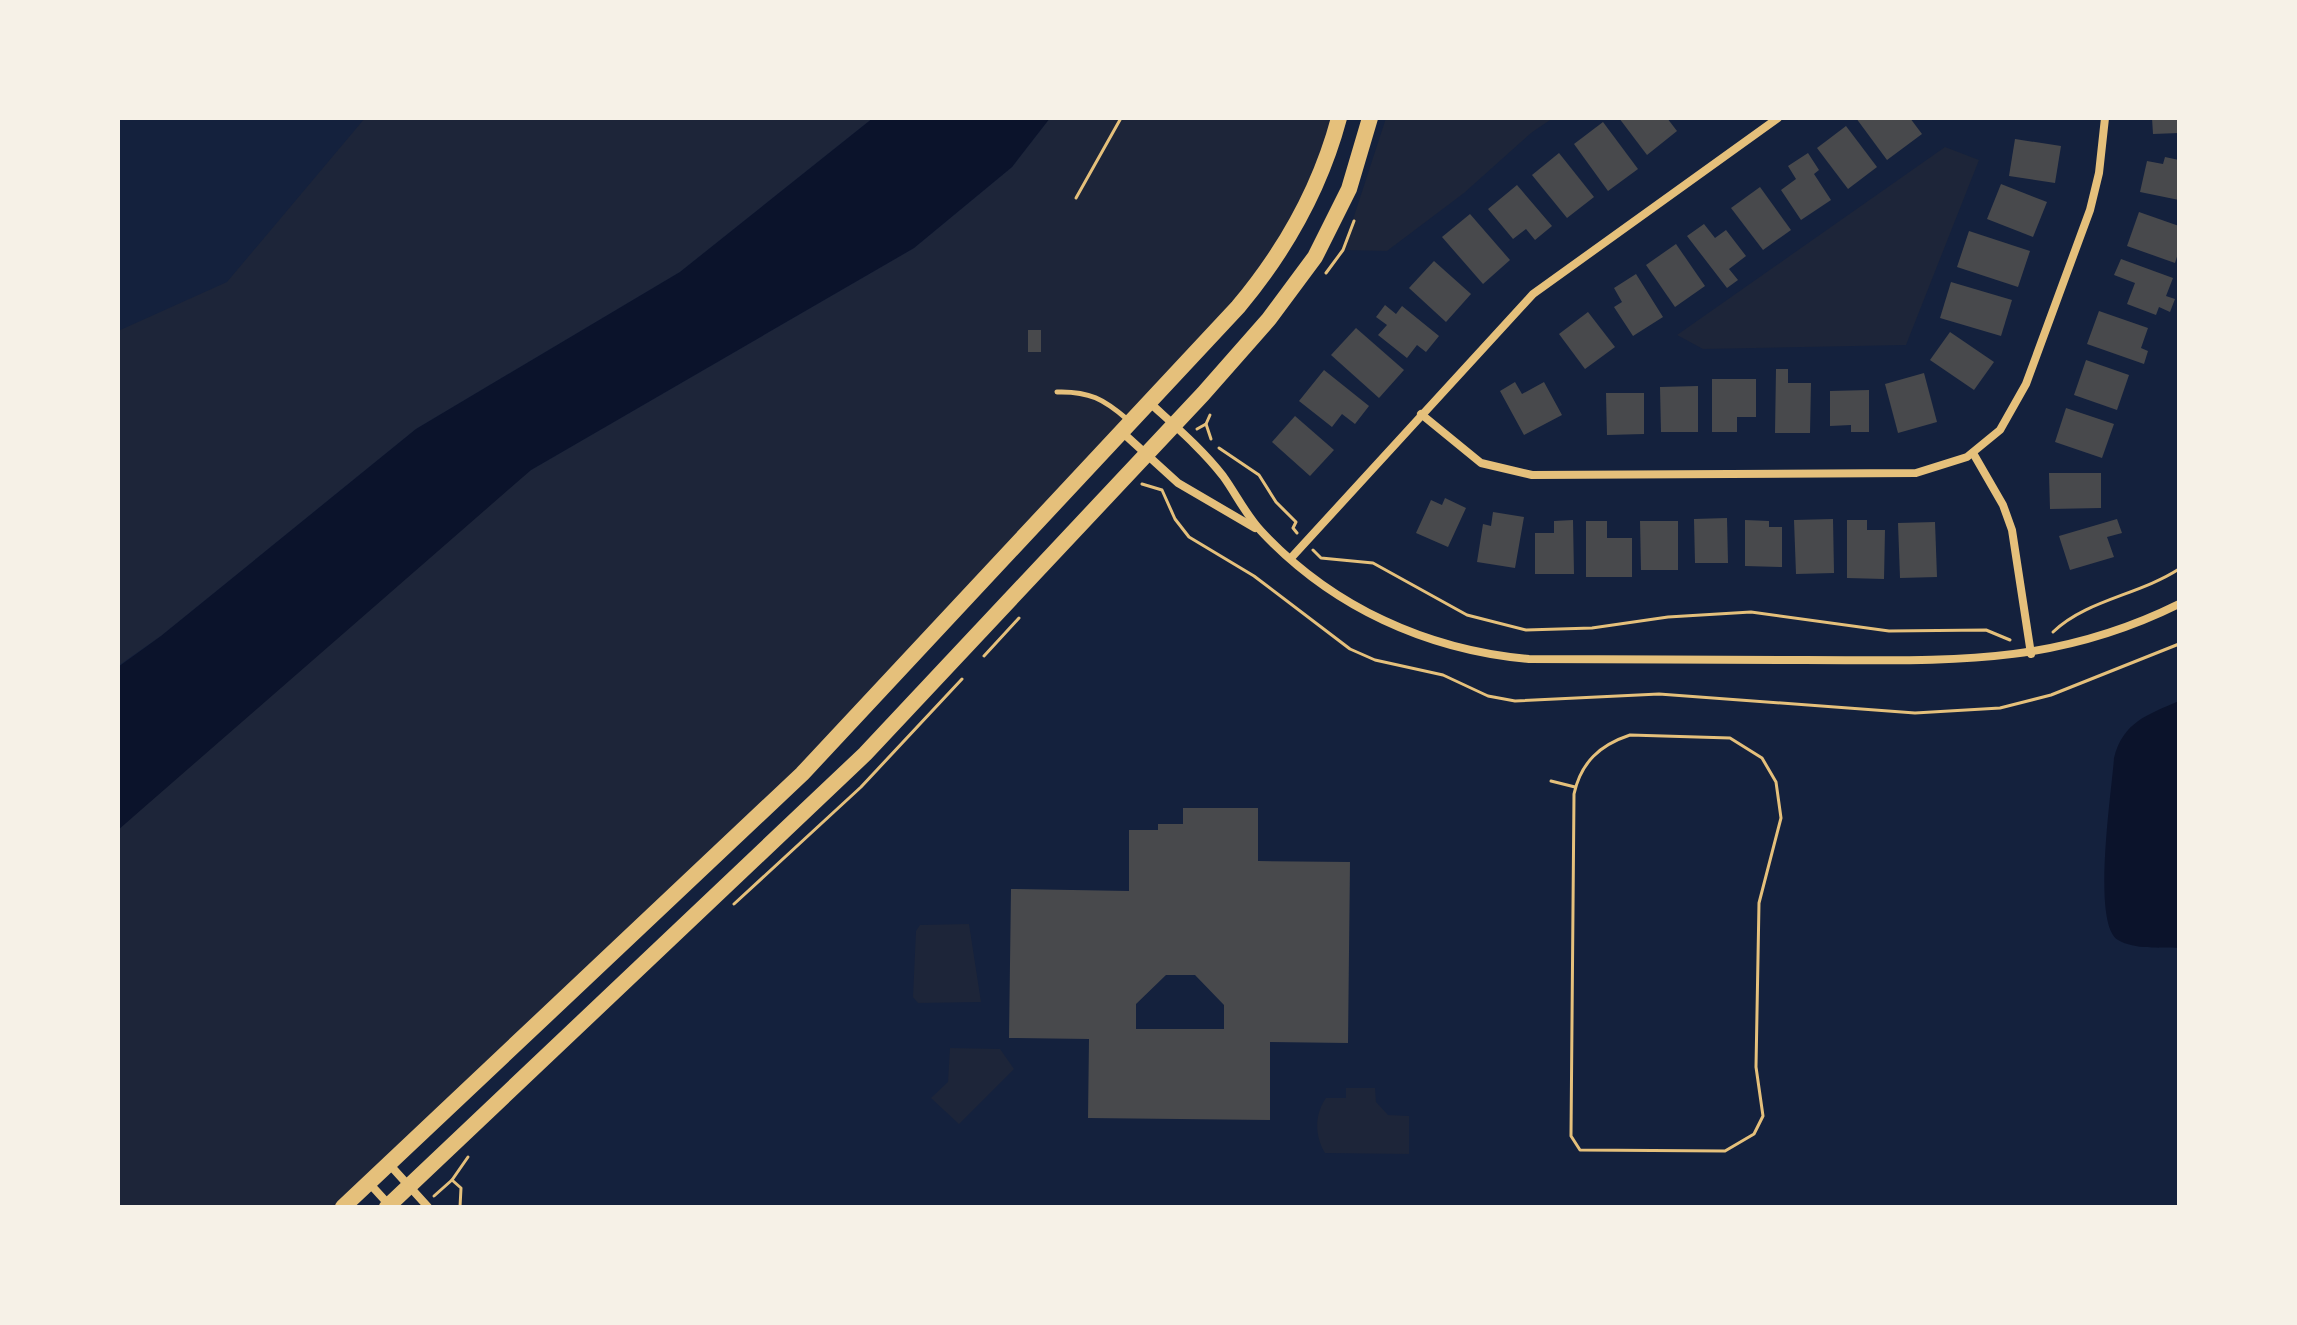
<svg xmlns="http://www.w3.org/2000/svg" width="2297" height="1325" viewBox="0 0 2297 1325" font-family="Commissioner,sans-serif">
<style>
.green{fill:#1d2539}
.water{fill:#0b132b}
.building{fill:#48494c;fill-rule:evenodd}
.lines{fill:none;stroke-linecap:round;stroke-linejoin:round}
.path{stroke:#e5c07b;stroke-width:3}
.service{stroke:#e5c07b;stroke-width:5}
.minor{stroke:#e5c07b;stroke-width:8}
.secondary{stroke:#e5c07b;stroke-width:16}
</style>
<rect width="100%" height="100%" fill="#14213d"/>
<!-- green -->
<g class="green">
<path d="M365,118h508l-193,154 -264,157 -255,207 -43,30v-335l109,-49z"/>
<path d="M1050,118h289l-52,124 -485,532 -458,433h-226v-377l283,-256 130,-104 383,-222 98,-81z"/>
<path d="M1386,118h167l-22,15 -67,60 -77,58 -44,-1z"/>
<path d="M1945,147l34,13 -73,185 -203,4 -26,-14z"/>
<path d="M969,924l12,78 -63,1 -5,-6 3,-66 4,-6z"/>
<path d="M950,1048l50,1 14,20 -55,55 -28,-26 17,-16z"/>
<path d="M1346,1088h29l1,14 12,13 21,1v38l-84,-1c-10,-17 -11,-38 1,-55h20z"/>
</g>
<!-- water -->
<g class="water">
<path d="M873,118h177l-38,49 -98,81 -383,222 -413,360v-163l43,-31 255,-207 264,-157z"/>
<path d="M2179,701v247c-19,-1 -44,2 -61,-8 -27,-16 -6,-150 -4,-182 9,-36 33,-43 65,-57z"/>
</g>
<!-- building -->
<g class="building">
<path d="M1619,118h48l10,13 -30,24z"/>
<path d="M1856,118h54l12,16 -35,26z"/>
<path d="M2152,118h27v15l-26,1z"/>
<path d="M1603,122l35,47 -30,22 -34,-47z"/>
<path d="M1846,126l31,41 -29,22 -31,-41z"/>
<path d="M2015,139l46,7 -6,37 -46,-7z"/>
<path d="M1559,153l35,44 -27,21 -35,-43z"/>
<path d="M1808,153l11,17 -5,4 17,26 -30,20 -20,-30 15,-11 -8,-13z"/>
<path d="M2165,157l14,3v40l-39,-8 7,-31 16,3z"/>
<path d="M2001,184l46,18 -14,35 -46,-18z"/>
<path d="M1517,185l35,41 -17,14 -9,-11 -13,10 -25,-30z"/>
<path d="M1760,187l31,43 -28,20 -32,-42z"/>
<path d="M2139,212l40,14v24l-4,13 -48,-17z"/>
<path d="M1470,214l40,46 -27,24 -41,-47z"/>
<path d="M1704,224l11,14 11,-8 20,26 -17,13 9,11 -11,8 -40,-52z"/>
<path d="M1969,231l61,20 -12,36 -61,-20z"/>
<path d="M1676,244l29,42 -30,21 -29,-42z"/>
<path d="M2121,259l52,19 -7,18 9,3 -5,13 -11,-5 -3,8 -29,-11 8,-21 -21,-8z"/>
<path d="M1434,261l37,33 -25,28 -37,-34z"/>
<path d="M1636,274l27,43 -30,19 -19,-29 8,-5 -8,-14z"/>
<path d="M1951,282l61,18 -11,36 -61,-18z"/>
<path d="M1385,305l11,9 6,-8 37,30 -13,16 -9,-7 -10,13 -29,-23 9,-10 -11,-8z"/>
<path d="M2099,311l49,17 -7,20 7,3 -4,13 -57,-20z"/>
<path d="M1588,312l27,35 -30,22 -26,-35z"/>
<path d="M1356,328l48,42 -25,28 -48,-43z"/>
<rect x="1028" y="330" width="13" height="22"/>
<path d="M1950,332l44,30 -20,28 -44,-30z"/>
<path d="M2086,360l43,15 -12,35 -43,-15z"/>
<path d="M1776,369h12v14h23l-1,50h-35z"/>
<path d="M1324,370l45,36 -14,18 -13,-10 -10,13 -33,-26z"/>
<path d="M1924,373l13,49 -39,11 -13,-49z"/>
<path d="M1712,379h44v38h-19v15h-25z"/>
<path d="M1515,382l7,12 22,-12 18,33 -38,20 -24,-44z"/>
<path d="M1698,386v46h-37l-1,-45z"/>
<path d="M1869,390v42h-18v-7l-21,1v-35z"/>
<path d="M1606,393h38v41l-37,1z"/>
<path d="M2066,408l48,16 -12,34 -47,-16z"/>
<path d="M1295,416l39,34 -24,26 -38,-34z"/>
<path d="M2049,473h52v35l-51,1z"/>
<path d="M1445,498l21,10 -18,39 -32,-14 15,-33 11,5z"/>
<path d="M1493,512l31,5 -9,51 -38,-6 6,-38 8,2z"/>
<path d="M1727,518l1,45h-33l-1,-44z"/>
<path d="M1833,519l1,54 -38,1 -2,-54z"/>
<path d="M2117,519l5,14 -15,4 7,20 -44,13 -11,-34z"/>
<path d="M1573,520l1,54h-39v-41h19v-12z"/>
<path d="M1745,520l24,1v6h13v40l-37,-1z"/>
<path d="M1847,520h20v10h18l-1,49 -37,-1z"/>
<path d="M1586,521h21v17h25v39h-46z"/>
<path d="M1640,521h38v49h-37z"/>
<path d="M1935,522l2,55 -37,1 -2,-55z"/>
<path d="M1183,808h75v53l92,1 -2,181 -78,-1v78l-182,-2 1,-79 -80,-1 2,-149 118,2v-61h29v-6h25zM1166,975h29l29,30v24h-88v-25z"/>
</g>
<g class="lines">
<!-- path -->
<g class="path">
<path d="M1076,198l45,-80"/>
<path d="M1326,273l17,-23 11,-29"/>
<path d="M1206,424l5,15"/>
<path d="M1197,429l9,-5 4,-9"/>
<path d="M1219,448l40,27 17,27 20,20 -3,6 4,5"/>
<path d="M1142,484l20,6 13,29 14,18 65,39 96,73 25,11 68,15 45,21 27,5 144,-7 256,19 85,-5 51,-13 128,-51"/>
<path d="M1313,550l8,8 52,5 94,52 59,15 66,-2 76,-11 83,-5 138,19 97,-1 24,10"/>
<path d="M2053,632c33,-32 86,-37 126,-63"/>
<path d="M984,656l35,-38"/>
<path d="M1630,735l100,3 32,20 14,24 5,36 -22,85 -3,164 7,49 -9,18 -29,17 -145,-1 -9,-14 3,-342c7,-32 26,-49 56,-59z"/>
<path d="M1551,781l24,6"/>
<path d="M734,904l127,-117 101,-108"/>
<path d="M452,1180l9,8 -1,19"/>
<path d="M434,1196l18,-16 16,-23"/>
</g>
<!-- service -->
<path class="service" d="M1057,392c32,-1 47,7 71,28"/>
<!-- minor -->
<g class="minor">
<path d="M1150,403c25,23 52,46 73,73 13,18 23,39 38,55 71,76 166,119 268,128 92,0 183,1 275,1 139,0 246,8 375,-56"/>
<path d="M1421,414l60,49 51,12 384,-2 51,-16 33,-27 26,-46 64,-174 9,-37 6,-55"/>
<path d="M1123,433l55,50 77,45"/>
<path d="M1973,453l30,52 9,25 19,124"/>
<path d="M1291,558l242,-264 245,-176"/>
<path d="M389,1164l39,43"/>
<path d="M370,1184l21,23"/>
</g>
<!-- secondary -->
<g class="secondary">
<path d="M343,1207l459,-433 436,-467c47,-56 82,-118 101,-189"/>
<path d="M387,1207l478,-453 338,-360 66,-75 46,-62 34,-68 21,-71"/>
</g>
</g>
<!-- border -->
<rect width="2297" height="1325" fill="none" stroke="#f6f1e7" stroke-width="240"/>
</svg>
